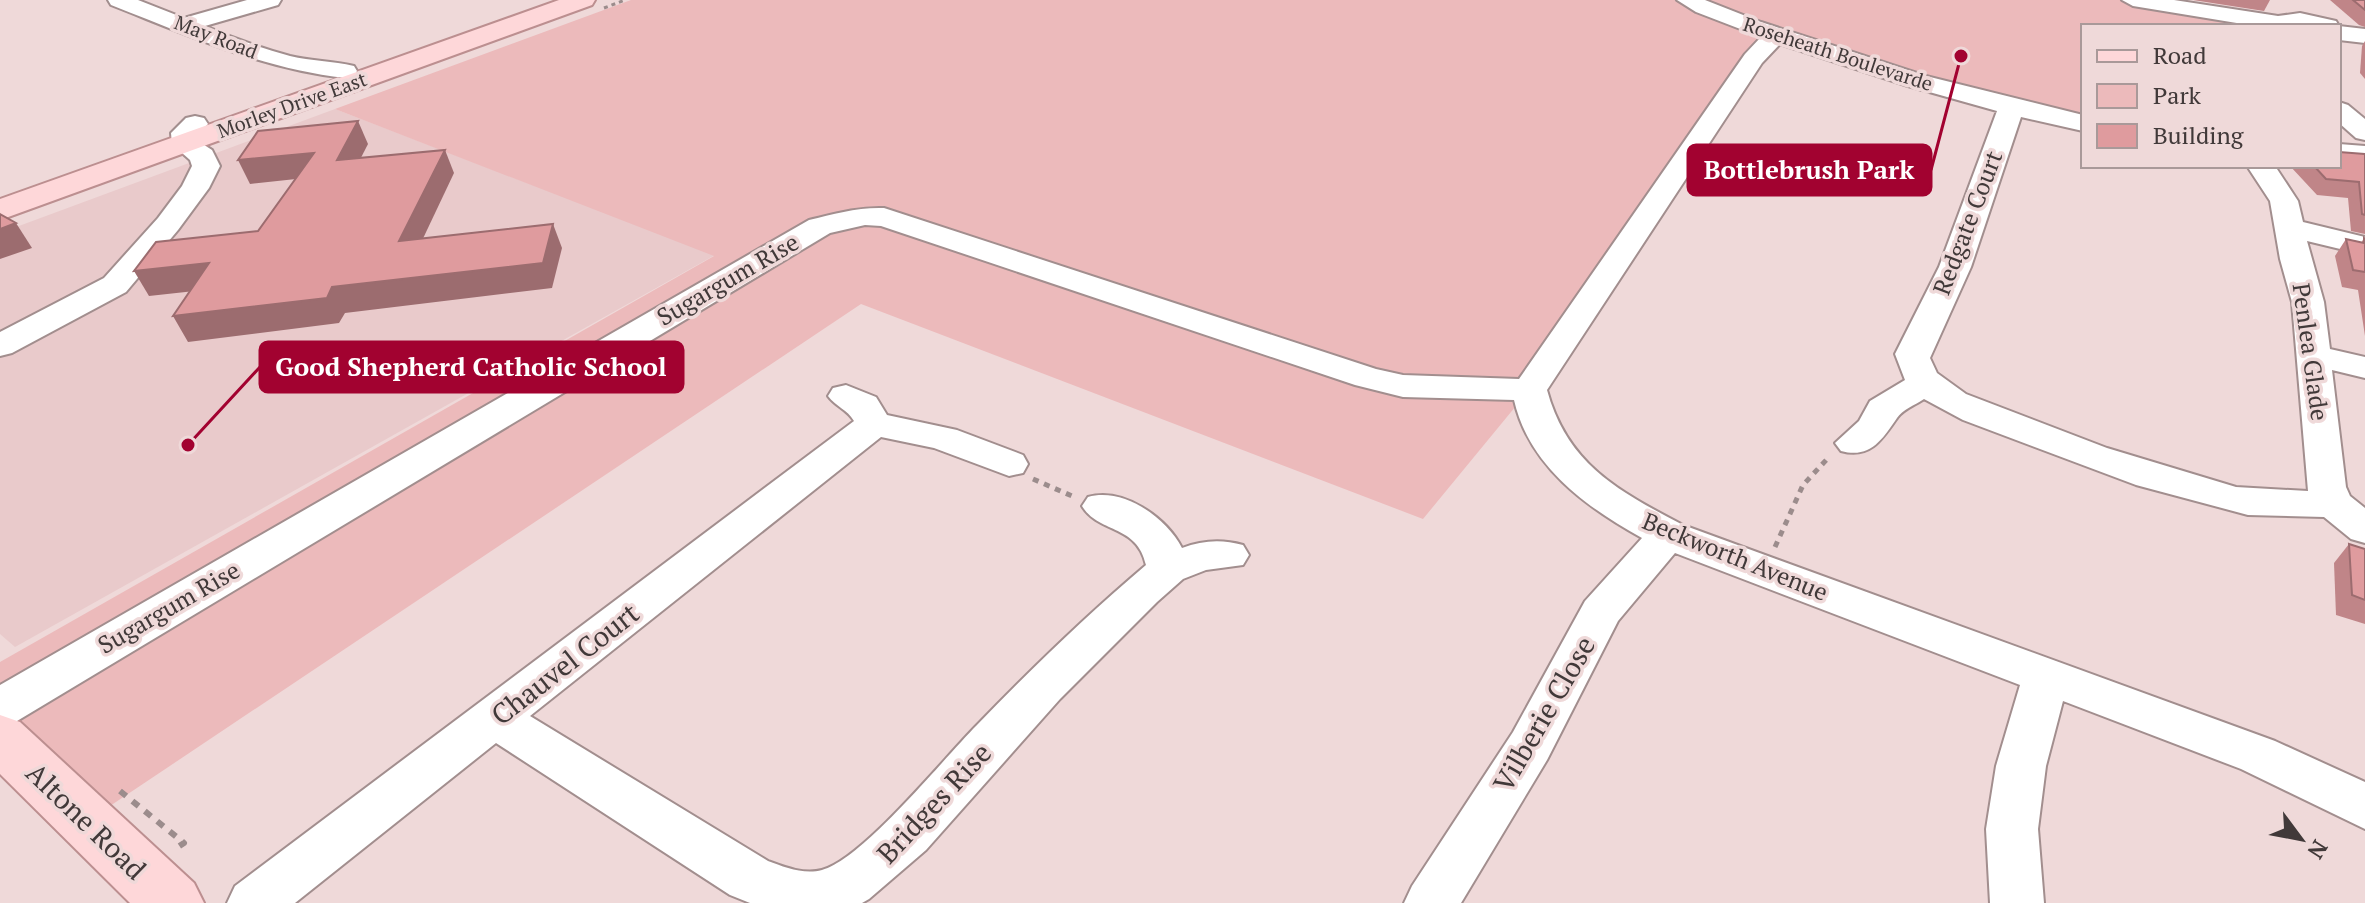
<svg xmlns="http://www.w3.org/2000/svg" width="2365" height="903" viewBox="0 0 2365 903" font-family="'PT Serif',serif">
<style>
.built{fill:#e9cacb}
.green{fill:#ecbabb}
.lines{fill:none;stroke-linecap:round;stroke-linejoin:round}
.minor-casing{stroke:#a28e8e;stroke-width:4}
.major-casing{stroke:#bc8f90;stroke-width:4}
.path-far2{stroke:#9b8c8c;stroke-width:3;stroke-dasharray:4 4;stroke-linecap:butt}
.path-far1{stroke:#9b8c8c;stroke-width:5;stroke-dasharray:6 6;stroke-linecap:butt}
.path{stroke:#9b8c8c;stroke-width:6;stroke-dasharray:8 8;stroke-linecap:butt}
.minor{fill:#fff;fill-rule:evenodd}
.major{fill:#fed7d9;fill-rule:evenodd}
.wall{fill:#c08588}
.shaded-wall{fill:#9c6c6f}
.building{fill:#df9b9e;stroke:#9c6c6f;stroke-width:2}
.labels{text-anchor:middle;stroke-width:7;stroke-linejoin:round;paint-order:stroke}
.far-street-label{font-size:20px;fill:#413939;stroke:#efd9d9}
.street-label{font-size:24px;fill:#413939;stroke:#efd9d9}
.near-street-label{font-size:28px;fill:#413939;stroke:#efd9d9}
.leader{fill:none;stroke:#a20230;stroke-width:3}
.callout-dot{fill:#a20230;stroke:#efd9d9;stroke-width:3}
.callout{fill:#a20230;stroke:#a20230;stroke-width:3}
.callout-label{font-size:26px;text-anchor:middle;font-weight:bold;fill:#fff}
</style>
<rect width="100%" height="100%" fill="#efd9d9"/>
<!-- built -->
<path class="built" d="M335,109l380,146 -700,392 -15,-13v-401z"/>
<!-- green -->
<path class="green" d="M631,0h1502l153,26h-203v97l-307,-88 -247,355 -106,129 -562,-215 -775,518 -86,-79v-81l714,-406 -379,-147z"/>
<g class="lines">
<defs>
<g id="minor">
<path d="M108,0h30l46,18 63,-18h34l-3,5 -73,21c28,12 56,22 85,30 21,5 43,5 64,10l3,5 -3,5 -9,2c-83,-9 -157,-43 -234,-73z"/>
<path d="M1677,0h28l56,22 165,54 157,39v16l-62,-14 -50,150 -41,91 7,15 29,21 141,54 129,39 72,4 -16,-189 -12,-43 -10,-58 -23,-35h28l23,35 5,21 62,15v18l-58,-14 17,61 6,47 35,8v21l-33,-8 14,117 4,9 15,12v35l-14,-4 -27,-22 -76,-2 -112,-30 -173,-65 -39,-21c-9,6 -22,11 -27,19 -15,22 -27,41 -56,33l-6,-8 24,-22 11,-20 35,-21 -10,-26 44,-87 58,-156 -89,-25 -128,-42 -18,19 -215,327c20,74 71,101 136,135l592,216 90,41v47l-124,-60 -178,-68 -17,65 -8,63 6,74h-54l-4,-74 10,-63 24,-81 -345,-132 -57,68 -71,139 -86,143h-57l8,-17 101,-154 72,-131 57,-63c-56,-31 -113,-72 -128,-138l-111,-3 -48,-12 -474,-159 -16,-1 -35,8 -813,488 -17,6v-42l809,-465c25,-6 49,-13 75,-12l492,161 27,6 116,4 226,-325 16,-17 -65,-25z"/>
<path d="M2122,0h52l104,16 22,-3 36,8 3,5 26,3v14l-26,-3v-14h-84l-122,-20z"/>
<path d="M2339,102l9,3 17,14v21l-9,-2 -17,-15z"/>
<path d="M195,116l9,2 4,6 -11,11 1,6 14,9 8,16 -11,22 -31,42 -52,62 -114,61 -12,3v-24l104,-54 54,-60 24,-32 10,-20 -2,-6 -18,-16 -1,-11 15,-15z"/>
<path d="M2339,144l26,2v16l-26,-2z"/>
<path d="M846,385l30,12 11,18 70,15 66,25 5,9 -5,9 -14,3 -75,-28 -53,-11 -351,279 238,145c16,6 36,14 54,9 41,-11 122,-112 155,-145 54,-56 110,-110 169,-160 -9,-41 -47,-31 -64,-59l6,-9c35,-10 78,20 94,51 21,-8 40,-9 61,-3l6,10 -6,10 -37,5 -23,9 -26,23 -97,97 -134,151 -57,49 -7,4h-112l-20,-8 -234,-152 -201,160h-68l8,-17 619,-465c-7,-12 -18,-14 -26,-25l5,-8z"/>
</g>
<g id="major">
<path d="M559,0h36l-3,5 -592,215v-21z"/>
<path d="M0,715l20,7 174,161 10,20h-74l-130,-129z"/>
</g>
</defs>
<!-- minor casing -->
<use href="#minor" class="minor-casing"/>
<!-- major casing -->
<use href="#major" class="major-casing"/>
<!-- path-far2 -->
<path class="path-far2" d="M604,8l21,-8"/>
<!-- path-far1 -->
<g class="path-far1">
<path d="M1033,479l39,17"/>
<path d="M1775,547l28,-62 26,-28"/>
</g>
<!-- path -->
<path class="path" d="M120,791l64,52 -9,6"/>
<!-- minor -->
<use href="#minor" class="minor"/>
<!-- major -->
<use href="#major" class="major"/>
</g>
<!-- wall -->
<g class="wall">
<path d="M2193,0h77l-6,11z"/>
<path d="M2330,0h35v27l-6,-2z"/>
<path d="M2365,41v38l-5,-6 2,-27z"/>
<path d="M2365,154v80l-14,-3 -3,-33 -31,-3 -27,-29h49z"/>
<path d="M2364,238l1,1v97l-7,-46 -16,-3 -7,-31 11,-17 15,4z"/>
<path d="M2349,544l16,5v75l-29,-9 -2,-52z"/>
</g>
<!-- shaded-wall -->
<g class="shaded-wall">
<path d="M358,121l10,23 -20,39 -11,-23z"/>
<path d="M445,150l9,23 -44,93 -11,-25z"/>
<path d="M314,153l10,23 -74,8 -12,-24z"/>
<path d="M16,223l16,25 -32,11v-30z"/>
<path d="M553,224l9,24 -10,40 -207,25 -6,10 -151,19 -15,-26 159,-29z"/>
<path d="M209,263l13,25 -73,8 -15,-25z"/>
</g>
<!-- building -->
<g class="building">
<path d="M2353,0h12v10z"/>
<path d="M358,121l-21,39 108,-10 -46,91 154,-17 -10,39 -211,24 -5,11 -154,18 36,-53 -75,8 22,-29 102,-11 56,-78 -76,7 20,-29z"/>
<path d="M2339,152l26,2v61l-3,-1 -3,-32 -33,-3 -12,-13h25z"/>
<path d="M0,214l16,9 -16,6z"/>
<path d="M2364,238l1,1v33l-12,-2 -7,-31 18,4z"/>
<path d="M2349,544l16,5v51l-13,-5z"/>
</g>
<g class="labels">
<!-- far-street labels -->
<g class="far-street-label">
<text transform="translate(216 37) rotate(21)" y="7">May Road</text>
<text transform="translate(1838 54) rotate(18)" y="7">Roseheath Boulevarde</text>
<text transform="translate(292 105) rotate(-20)" y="7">Morley Drive East</text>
</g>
<!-- street labels -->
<g class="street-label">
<text transform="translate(1968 223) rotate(-69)" y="8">Redgate Court</text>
<text transform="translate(728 280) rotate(-30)" y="8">Sugargum Rise</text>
<text transform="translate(2310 352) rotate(82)" y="8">Penlea Glade</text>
<text transform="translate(1735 557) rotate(22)" y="8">Beckworth Avenue</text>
<text transform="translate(169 608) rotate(-30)" y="8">Sugargum Rise</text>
</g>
<!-- near-street labels -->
<g class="near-street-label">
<text transform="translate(565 664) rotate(-38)" y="10">Chauvel Court</text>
<text transform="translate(1544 714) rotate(-60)" y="10">Vilberie Close</text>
<text transform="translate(934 803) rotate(-47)" y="10">Bridges Rise</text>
<text transform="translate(86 821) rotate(44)" y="10">Altone Road</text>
</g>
</g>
<!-- callouts -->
<path class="leader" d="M1961 56L1931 170M188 445L260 367"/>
<g class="callout-dot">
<circle cx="1961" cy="56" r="8"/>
<circle cx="188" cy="445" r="8"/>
</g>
<g class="callout">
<rect x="1688" y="145" width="243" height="50" rx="8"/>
<rect x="260" y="342" width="423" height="50" rx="8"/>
</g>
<g class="callout-label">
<text x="1809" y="179">Bottlebrush Park</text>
<text x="471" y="376">Good Shepherd Catholic School</text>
</g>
<!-- legend -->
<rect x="2081" y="24" width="260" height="144" fill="#efd9d9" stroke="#a99999" stroke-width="2"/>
<rect x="2097" y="50" width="40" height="12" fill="#fed7d9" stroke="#a99999" stroke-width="2"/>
<text x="2153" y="64" font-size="24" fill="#413939">Road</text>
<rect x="2097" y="84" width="40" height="24" fill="#ecbabb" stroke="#a99999" stroke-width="2"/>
<text x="2153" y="104" font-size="24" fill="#413939">Park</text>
<rect x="2097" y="124" width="40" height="24" fill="#df9b9e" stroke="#a99999" stroke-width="2"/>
<text x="2153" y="144" font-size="24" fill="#413939">Building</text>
<!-- north arrow -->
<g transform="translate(2301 839) rotate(122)" stroke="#efd9d9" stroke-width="6" paint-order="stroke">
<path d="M0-6L14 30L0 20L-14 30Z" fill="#413939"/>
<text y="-12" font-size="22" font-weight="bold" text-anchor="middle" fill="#413939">N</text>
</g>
</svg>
